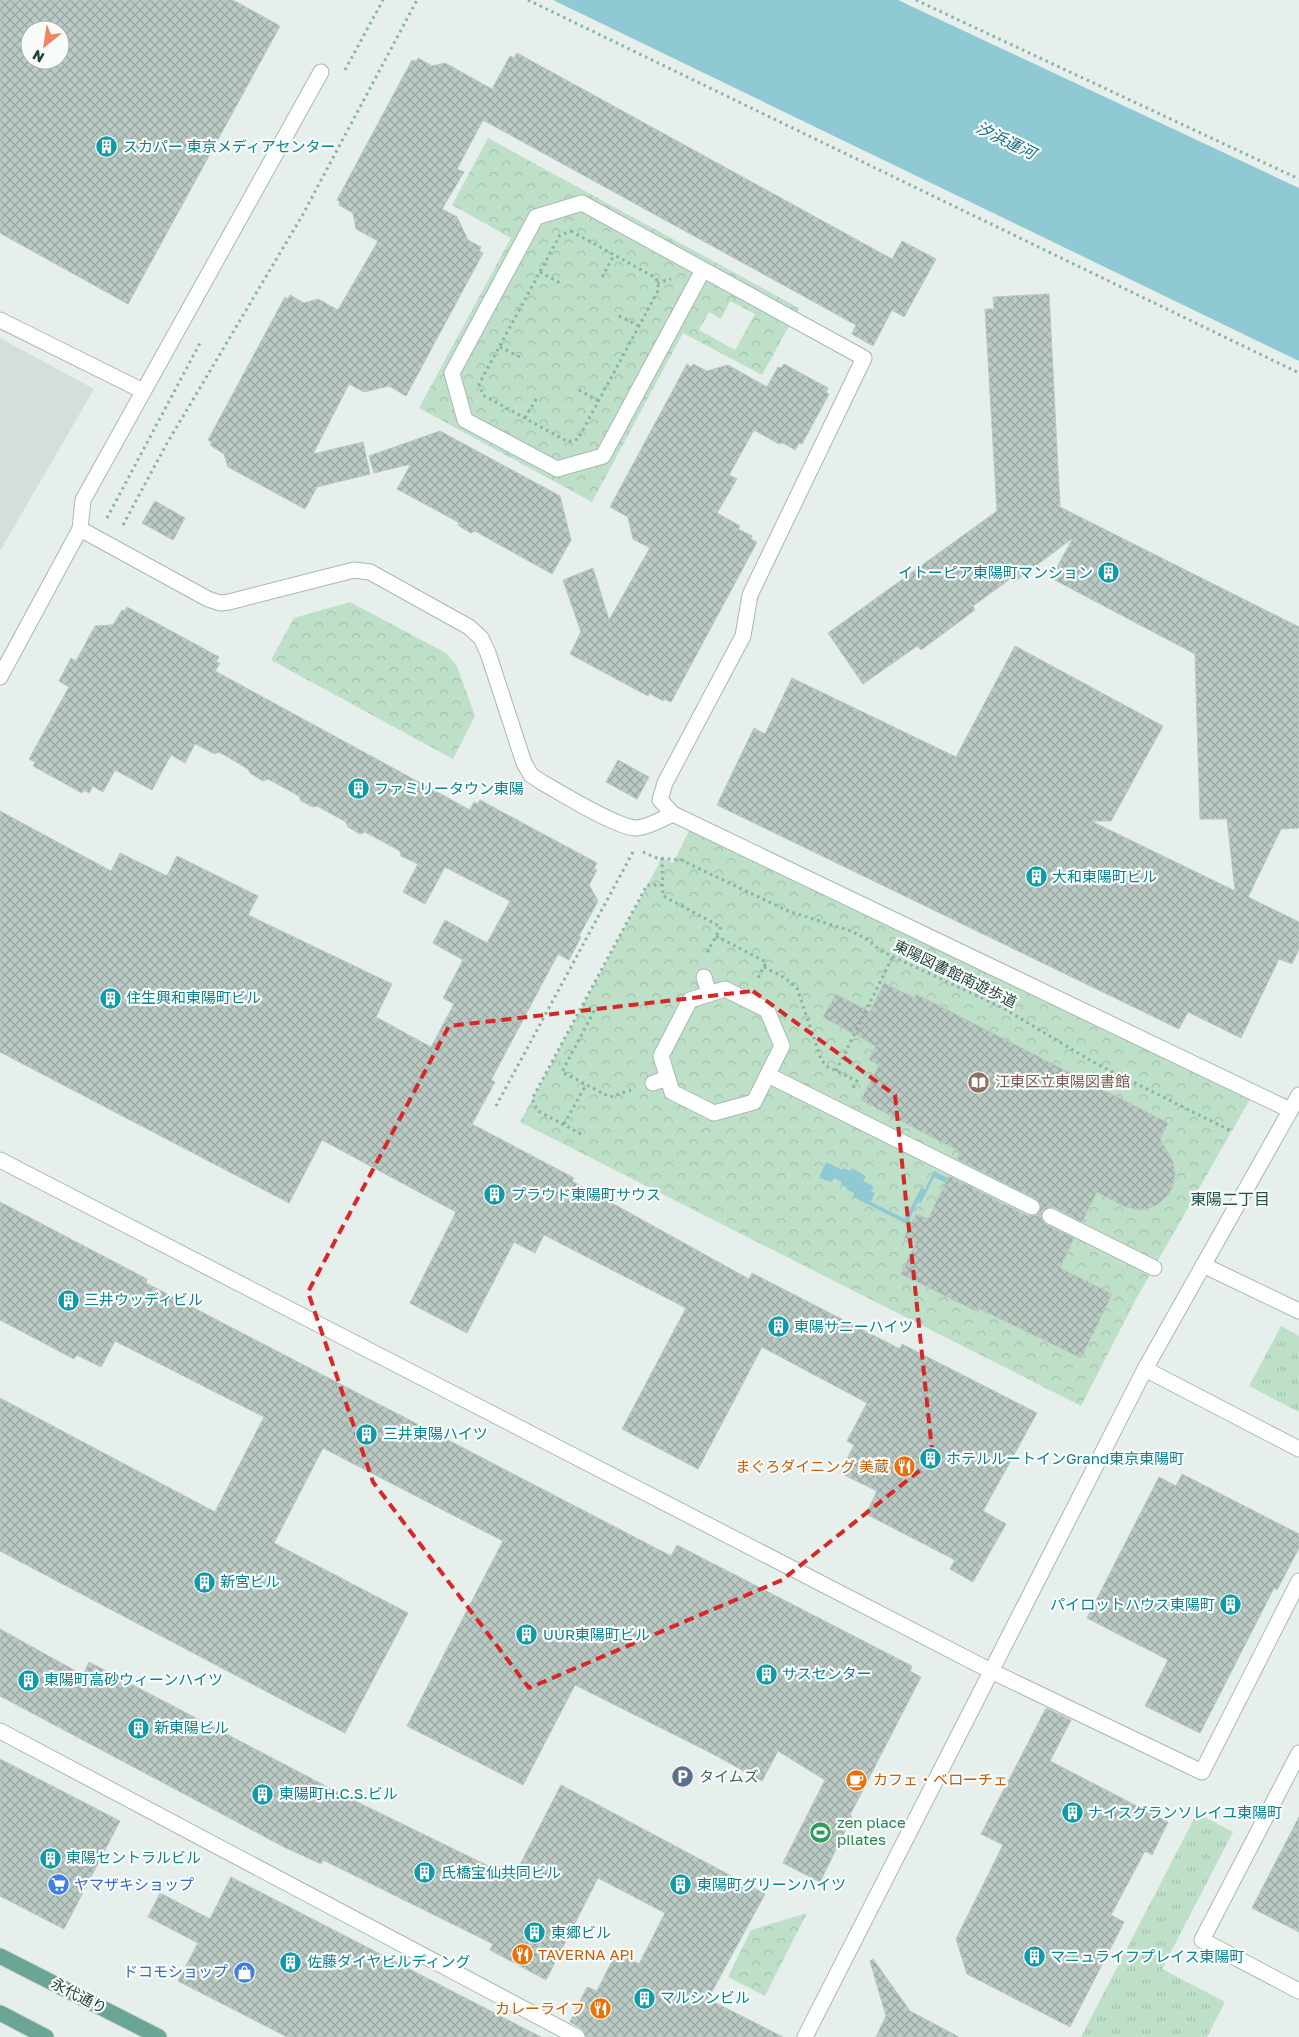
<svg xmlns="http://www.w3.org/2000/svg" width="1299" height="2037" viewBox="0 0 1299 2037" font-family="'Golos Text','Noto Sans JP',sans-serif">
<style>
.built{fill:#d4dfda}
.grass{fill:url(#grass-tufts)}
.park{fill:url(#park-crowns);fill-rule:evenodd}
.water{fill:#8ec9d4}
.building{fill:url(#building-cross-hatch);stroke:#b8c9c2;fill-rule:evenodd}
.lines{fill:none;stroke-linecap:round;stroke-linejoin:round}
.minor-casing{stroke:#a8b8b2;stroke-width:17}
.major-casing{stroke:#c2cac8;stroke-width:17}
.path{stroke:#86b3a5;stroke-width:3;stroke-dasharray:2.5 4;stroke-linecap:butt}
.minor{stroke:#fff;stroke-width:15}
.major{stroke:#6aa596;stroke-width:15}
.marked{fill:none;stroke:#d62828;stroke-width:4;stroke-dasharray:10 6;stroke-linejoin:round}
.labels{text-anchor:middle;stroke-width:4.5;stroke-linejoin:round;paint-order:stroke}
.culture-label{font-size:15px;fill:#0d838f;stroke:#f7fbf9;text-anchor:start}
.street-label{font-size:15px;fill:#24423a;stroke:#f7fbf9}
.education-label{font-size:15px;fill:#785e54;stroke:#f7fbf9;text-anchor:start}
.food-label{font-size:15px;fill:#c56008;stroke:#f7fbf9;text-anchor:end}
.service-label{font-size:15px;fill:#4e5e75;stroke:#f7fbf9;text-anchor:start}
.leisure-label{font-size:15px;fill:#27864d;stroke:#f7fbf9;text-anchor:start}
.shop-label{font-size:15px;fill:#366cbe;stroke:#f7fbf9;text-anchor:start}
.water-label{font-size:16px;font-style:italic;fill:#1c6f80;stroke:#f7fbf9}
.neighbourhood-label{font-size:16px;fill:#1f5548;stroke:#f7fbf9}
</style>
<defs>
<pattern id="grass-tufts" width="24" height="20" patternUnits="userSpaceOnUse" patternTransform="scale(1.25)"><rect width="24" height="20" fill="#bfe0c8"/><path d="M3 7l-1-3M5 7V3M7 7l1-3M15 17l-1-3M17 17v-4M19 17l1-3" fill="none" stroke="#a4c1ad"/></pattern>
<pattern id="park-crowns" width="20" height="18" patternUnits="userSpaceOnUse" patternTransform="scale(1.25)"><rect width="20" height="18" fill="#bfe0c8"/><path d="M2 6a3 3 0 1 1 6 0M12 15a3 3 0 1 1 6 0" fill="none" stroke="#a4c1ad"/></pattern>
<pattern id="building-cross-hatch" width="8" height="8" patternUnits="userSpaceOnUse" patternTransform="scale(1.25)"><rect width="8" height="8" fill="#bbcac4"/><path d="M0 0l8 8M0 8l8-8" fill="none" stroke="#98a6a0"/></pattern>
</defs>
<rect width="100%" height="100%" fill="#e6efeb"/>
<!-- built -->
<path class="built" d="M0,338l94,51 -94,162z"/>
<!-- grass -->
<g class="grass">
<path d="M1281,1326l18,10v76l-50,-26z"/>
<path d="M1197,1813l36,19 -71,137 63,33 -18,35h-126z"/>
</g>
<!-- park -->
<g class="park">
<path d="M488,138l311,170 -37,67 -79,-42 -91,169 -173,-94 92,-170 -59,-33zM730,301l25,13 -20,36 -36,-20 10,-18 12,7z"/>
<path d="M350,602l96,51 11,13 18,50 -22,43 -182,-99 23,-42z"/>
<path d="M693,823l561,269 -119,209 -54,105 -561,-284 142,-264 11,5z"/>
<path d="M807,1913l-42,83 -37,-19 23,-47z"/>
</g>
<!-- water -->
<g class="water">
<path d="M553,0h345l401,188v173z"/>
<path d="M826,1162l16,8 1,-2 7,3 2,-3 14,8 -3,5 10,5 -2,5 4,2 -4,9 34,17 16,-31 4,1 9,-18 35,18 -2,5 -33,-17 -13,26 -3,-1 -11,22 -54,-27 1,-4 -7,-3v-2l-6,-4 1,-2 -8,-4 -2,4 -13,-4z"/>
</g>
<!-- building -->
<g class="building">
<path d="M0,0h233l47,26 -152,278 -128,-71zM30,30h30v30h-30z"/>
<path d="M517,53l375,206 10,-18 34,18 -32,58 -12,-7 -19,36 -21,-12 4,-9 -373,-205 -26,49 7,3 -22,37 15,8 11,23 13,7 -2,4 4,2 -77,143 -17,-10 -25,6 -15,-8 -36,70 50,-12 7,32 -53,13 -12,22 -77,-42 -4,-13 -14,-9 2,-3 -4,-2 77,-143 3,2 2,-4 14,8 14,-4 20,11 40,-69 -22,-12 -3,-16 -14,-8 1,-3 -3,-2 75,-140 4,1 2,-3 14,8 13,-3 47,26 18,-33 4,2z"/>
<path d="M1049,294l11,213 239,120v201l-18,1 -33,68 51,25v27l-7,15 -13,-5 -38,79 -53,-26 -9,17 -462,-224 37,-77 11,6 27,-56 164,79 59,-111 148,80 -52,95h-20l144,70 -8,-72h-27l-5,-165 -144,-76 22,-40 -59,44 -4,-3 -37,27 2,4 -54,40 -4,-4 -54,38 -35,-51 169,-122 -12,-202h9l-1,-12z"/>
<path d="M687,364l4,3 2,-3 14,7 21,-6 39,22 11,-20 3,1 3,-4 44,24 -2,4 3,2 -27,50 -3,-1 -4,7 -12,-7 -4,1 -25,-14 -25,45 8,4 -20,34 23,13 -2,3 14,7 -1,3 6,3 -86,160 -7,-3 -1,2 -14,-8 -1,3 -78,-42 11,-22 -18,-52 30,-12 16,52 41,-72 -17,-9 -5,-22 -18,-10z"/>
<path d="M440,431l120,65 11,44 -19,34 -77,-43 -4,2 -12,-7 -1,-4 -61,-33 14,-25 -37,9 -5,-17z"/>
<path d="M155,501l30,17 -12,22 -31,-17z"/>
<path d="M127,607l92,50 -3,5 4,1 -5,8 255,139 4,-8 3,2 3,-4 117,63 -3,5 3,2 -8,15 9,16 -19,35 2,1 -12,23 -11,-6 -67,126 4,2 -23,42 102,54 -2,3 177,98 3,-6 148,76 2,-5 135,69 -54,98 23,13 -33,58 -23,-13 5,-9 -89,-46 11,-23 -37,-18 14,-28 -7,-4 20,-38 -105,-56 -64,122 -76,-40 64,-121 -142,-73 -9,18 -21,-11 -47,91 -57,-30 46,-91 -134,-72 -33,63 -289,-151v-241l111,60 9,-18 47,23 10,-20 81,40 -10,19 144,69 -16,33 55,30 23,-43 -11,-6 20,-38 -30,-17 12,-23 42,23 23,-42 -65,-34 -20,37 -22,-12 15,-28 -17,-8 -1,-5 -35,-19 -5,2 -12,-7 -2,-5 -29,-16 -4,1 -12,-6 -2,-5 -31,-17 -5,2 -13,-8 -2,-4 -29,-17 -4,2 -20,-10 -10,19 -14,-8 -19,35 -37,-20 -12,22 -10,-6 -4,7 -5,-3 -2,3 -49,-27 2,-4 -6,-3 40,-72 -10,-6 12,-23 5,3 19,-35 18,-1 9,-15 3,1z"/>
<path d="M618,760l31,17 -12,22 -31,-17z"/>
<path d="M884,983l30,15 2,-4 252,129 -8,16 13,23 2,12 -2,12 -6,10 -9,8 -11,5h-12l-12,-3 -26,-14 -15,30 -28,-15 -9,1 -4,4 1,9 3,3 29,14 -14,30 52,26 -31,64 -103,-50 -2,3 -75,-37 15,-31 -12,-5 12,-24 12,5 21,-43 79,40 9,-1 4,-8 -5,-8 -79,-40 4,-7 -100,-52 18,-35 -10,-5 7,-14 -53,-29 13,-23 34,18z"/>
<path d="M0,1202l147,77 -1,4 525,273 6,-11 235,121 -2,5 11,6 -71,138 2,2 -32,65 -37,-19 42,-83 -47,-29 -16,30 -51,-28 -136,-68 -52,100 -116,-59 96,-185 -180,-93 -49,95 134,70 -63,120 -345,-182v-153l215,114 49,-95 -149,-76 -14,26 -24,-12 -3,4 -74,-39z"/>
<path d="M1182,1474l117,60v14l-22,42 -3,-2 -74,145 -55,-27 23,-46 -81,-42 72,-141 17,9z"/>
<path d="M0,1629l83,46 6,-13 252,132 172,84 48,-93 204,109 -57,105 75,38h-197l-4,-8 -12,-7 17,-35 10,4 17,-34 2,1 3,-5 20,11 26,-51 -67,-35 -52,102 -56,-30 3,-6 -170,-84 -2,4 -37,-17 -284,-151z"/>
<path d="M1046,1708l25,12 -21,41 118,61 -16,33 -7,-4 -34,64 13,7 -54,105 -103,-53 -11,-35 47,-94 -22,-11z"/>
<path d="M0,1759l120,62 -56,108 -64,-33z"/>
<path d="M1299,1817v115l-47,-24z"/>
<path d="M231,1877l310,160h-254l-109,-56 20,-38 -50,-26 12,-24 50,26z"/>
<path d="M873,1959l37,52 49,26h-83l10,-21 -16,-55z"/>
</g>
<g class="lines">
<defs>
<g id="minor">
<path d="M703,270l-100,186 -46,13 -92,-49 -13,-47 84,-156 46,-14 282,155 -114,237 -7,41 -78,147 -5,17 13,14 617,296"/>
<path d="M0,320l143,71"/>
<path d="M80,529l128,70 12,4 9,-1 125,-32 16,2 99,55 12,11 7,15 36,110 7,12 12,8c20,11 74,45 94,45 12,-1 25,-9 36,-14"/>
<path d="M0,677l80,-148 3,-29 238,-428"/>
<path d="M704,977l5,17"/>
<path d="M725,989l42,21 15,36 -28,56 -40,11 -42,-21 -11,-36 29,-56z"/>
<path d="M768,1075l264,132"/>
<path d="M653,1083l15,-5"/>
<path d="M0,1160l991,511 211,101 97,-191"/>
<path d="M1050,1216l104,52"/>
<path d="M1203,1265l96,46"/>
<path d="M1145,1369l154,80"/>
<path d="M0,1731l577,306"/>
<path d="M1299,1753l-97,187 97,51"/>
<path d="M805,2037l340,-668 154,-274"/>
</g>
<g id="major">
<path d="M0,1956l159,81"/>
<path d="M0,2013l46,24"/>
</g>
</defs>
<!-- minor casing -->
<use href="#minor" class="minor-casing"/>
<!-- major casing -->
<use href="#major" class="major-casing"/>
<!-- path -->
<g class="path">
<path d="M528,0l771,373"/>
<path d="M916,0l383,179"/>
<path d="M345,70l38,-70"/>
<path d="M571,231l85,47 3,11 -81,150 -10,3 -85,-47 -4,-11 81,-149z"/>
<path d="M540,272l20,11"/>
<path d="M602,277l12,-22"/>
<path d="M657,283l14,-4"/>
<path d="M619,316l20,10"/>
<path d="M500,347l20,10"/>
<path d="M579,390l20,11"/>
<path d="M525,418l13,-22"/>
<path d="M107,518l93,-175"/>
<path d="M123,525l43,-80 136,-229 115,-216"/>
<path d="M643,852l14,6 24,2 107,51 63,20 16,8 14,12 122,57 90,54 138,69"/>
<path d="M662,858l1,38 58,31 -15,27"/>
<path d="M716,936l50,26 -9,18"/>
<path d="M764,967l21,11 12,10 24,71 5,7 31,15 -5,9"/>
<path d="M583,1004l11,7 -32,61 48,25 21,-7"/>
<path d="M836,1071l57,-115"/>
<path d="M496,1106l137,-254"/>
<path d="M564,1124l22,-39"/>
<path d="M581,1134l-43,-23 -6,-12 115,-214h15"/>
</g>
<!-- minor -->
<use href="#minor" class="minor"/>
<!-- major -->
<use href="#major" class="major"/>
</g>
<!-- marked area -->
<path class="marked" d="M753,991l142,104 38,365 -151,120 -253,108 -156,-206 -65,-190 141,-266z"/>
<!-- icons -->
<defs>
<symbol id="building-disc" viewBox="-11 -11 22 22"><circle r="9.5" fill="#0f9aa8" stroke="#f7fbf9"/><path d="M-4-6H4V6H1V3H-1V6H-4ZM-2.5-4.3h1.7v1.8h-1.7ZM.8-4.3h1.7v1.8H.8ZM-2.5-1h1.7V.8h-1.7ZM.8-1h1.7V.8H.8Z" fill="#fff"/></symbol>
<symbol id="library-disc" viewBox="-11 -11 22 22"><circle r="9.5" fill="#8d6e63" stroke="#f7fbf9"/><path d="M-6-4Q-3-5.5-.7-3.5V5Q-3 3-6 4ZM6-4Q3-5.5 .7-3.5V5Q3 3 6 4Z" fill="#fff"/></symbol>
<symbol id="restaurant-disc" viewBox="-11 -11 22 22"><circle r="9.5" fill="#e8710a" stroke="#f7fbf9"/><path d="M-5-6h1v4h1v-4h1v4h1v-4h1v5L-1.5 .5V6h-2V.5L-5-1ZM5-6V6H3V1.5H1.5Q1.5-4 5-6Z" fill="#fff"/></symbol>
<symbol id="parking-disc" viewBox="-11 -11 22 22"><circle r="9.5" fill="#5c6f8a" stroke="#f7fbf9"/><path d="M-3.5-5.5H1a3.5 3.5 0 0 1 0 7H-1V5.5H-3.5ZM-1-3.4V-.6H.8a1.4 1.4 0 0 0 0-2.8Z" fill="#fff"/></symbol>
<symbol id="cafe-disc" viewBox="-11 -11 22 22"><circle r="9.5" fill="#e8710a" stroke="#f7fbf9"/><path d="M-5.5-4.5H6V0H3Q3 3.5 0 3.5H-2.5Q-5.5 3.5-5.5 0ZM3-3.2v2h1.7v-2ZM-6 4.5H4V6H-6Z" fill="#fff"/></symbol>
<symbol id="stadium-disc" viewBox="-11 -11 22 22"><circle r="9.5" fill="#2e9e5b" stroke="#f7fbf9"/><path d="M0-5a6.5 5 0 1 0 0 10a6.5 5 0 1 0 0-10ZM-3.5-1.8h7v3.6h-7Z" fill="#fff"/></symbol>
<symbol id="supermarket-disc" viewBox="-11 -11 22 22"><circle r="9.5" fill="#3f7fe0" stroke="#f7fbf9"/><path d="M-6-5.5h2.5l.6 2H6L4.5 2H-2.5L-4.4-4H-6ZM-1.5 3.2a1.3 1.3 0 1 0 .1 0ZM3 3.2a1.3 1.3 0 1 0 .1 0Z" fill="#fff"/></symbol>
<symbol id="shop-disc" viewBox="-11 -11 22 22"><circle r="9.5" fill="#3f7fe0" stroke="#f7fbf9"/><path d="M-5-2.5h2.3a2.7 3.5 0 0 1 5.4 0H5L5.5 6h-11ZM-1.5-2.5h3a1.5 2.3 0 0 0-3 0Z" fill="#fff"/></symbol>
</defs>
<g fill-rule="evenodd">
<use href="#building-disc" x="94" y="134" width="25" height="25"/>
<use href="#building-disc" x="1096" y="560" width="25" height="25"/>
<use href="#building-disc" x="346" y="776" width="25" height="25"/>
<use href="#building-disc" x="1024" y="864" width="25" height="25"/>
<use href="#building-disc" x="98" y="986" width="25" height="25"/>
<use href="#library-disc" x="966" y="1070" width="25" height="25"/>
<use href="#building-disc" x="482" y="1182" width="25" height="25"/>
<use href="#building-disc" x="56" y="1288" width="25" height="25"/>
<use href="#building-disc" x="766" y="1314" width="25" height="25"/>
<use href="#building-disc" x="354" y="1422" width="25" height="25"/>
<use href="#building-disc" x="918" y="1446" width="25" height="25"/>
<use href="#restaurant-disc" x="892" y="1454" width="25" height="25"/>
<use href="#building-disc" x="192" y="1570" width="25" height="25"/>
<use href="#building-disc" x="1218" y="1592" width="25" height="25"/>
<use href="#building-disc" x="514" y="1622" width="25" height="25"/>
<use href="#building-disc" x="754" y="1662" width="25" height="25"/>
<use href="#building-disc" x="16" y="1668" width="25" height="25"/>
<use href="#building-disc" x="126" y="1716" width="25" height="25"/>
<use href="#parking-disc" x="670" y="1764" width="25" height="25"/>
<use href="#cafe-disc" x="844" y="1768" width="25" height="25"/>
<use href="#building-disc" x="250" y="1782" width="25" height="25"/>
<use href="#building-disc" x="1060" y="1800" width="25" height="25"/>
<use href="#stadium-disc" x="808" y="1820" width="25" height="25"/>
<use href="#building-disc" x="38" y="1846" width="25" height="25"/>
<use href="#building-disc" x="412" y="1860" width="25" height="25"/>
<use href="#supermarket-disc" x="46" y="1872" width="25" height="25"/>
<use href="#building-disc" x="668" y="1872" width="25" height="25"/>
<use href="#building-disc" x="522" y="1920" width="25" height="25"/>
<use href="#restaurant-disc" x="510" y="1942" width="25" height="25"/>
<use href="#building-disc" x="1022" y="1944" width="25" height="25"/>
<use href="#building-disc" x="278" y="1950" width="25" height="25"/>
<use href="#shop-disc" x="232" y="1960" width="25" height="25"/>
<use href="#building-disc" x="632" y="1986" width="25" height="25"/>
<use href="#restaurant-disc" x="588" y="1996" width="25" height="25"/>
</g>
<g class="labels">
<!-- culture labels -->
<g class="culture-label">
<text x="123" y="152">スカパー 東京メディアセンター</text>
<text x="1093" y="578" text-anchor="end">イトーピア東陽町マンション</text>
<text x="374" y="794">ファミリータウン東陽</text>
<text x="1052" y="882">大和東陽町ビル</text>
<text x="126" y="1003">住生興和東陽町ビル</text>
<text x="511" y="1200">プラウド東陽町サウス</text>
<text x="84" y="1305">三井ウッディビル</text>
<text x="794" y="1332">東陽サニーハイツ</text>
<text x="383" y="1439">三井東陽ハイツ</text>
<text x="946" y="1464">ホテルルートインGrand東京東陽町</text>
<text x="220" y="1587">新宮ビル</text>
<text x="1215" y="1610" text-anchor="end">パイロットハウス東陽町</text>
<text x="543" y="1640">UUR東陽町ビル</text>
<text x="782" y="1679">サスセンター</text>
<text x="44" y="1685">東陽町高砂ウィーンハイツ</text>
<text x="154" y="1733">新東陽ビル</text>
<text x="279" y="1799">東陽町H.C.S.ビル</text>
<text x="1088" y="1818">ナイスグランソレイユ東陽町</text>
<text x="66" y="1863">東陽セントラルビル</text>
<text x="441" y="1878">氏橋宝仙共同ビル</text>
<text x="697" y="1890">東陽町グリーンハイツ</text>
<text x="551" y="1938">東郷ビル</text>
<text x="1050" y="1962">マニュライフプレイス東陽町</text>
<text x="307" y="1967">佐藤ダイヤビルディング</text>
<text x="660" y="2003">マルシンビル</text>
</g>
<!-- street labels -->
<g class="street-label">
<text transform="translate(955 974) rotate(26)" y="5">東陽図書館南遊歩道</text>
<text transform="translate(79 1996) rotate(27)" y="5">永代通り</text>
</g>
<!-- education labels -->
<g class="education-label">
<text x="995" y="1087">江東区立東陽図書館</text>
</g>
<!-- food labels -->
<g class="food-label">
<text x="889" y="1472">まぐろダイニング 美蔵</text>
<text x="873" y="1785" text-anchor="start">カフェ・ベローチェ</text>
<text x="538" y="1960" text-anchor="start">TAVERNA API</text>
<text x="585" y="2014">カレーライフ</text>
</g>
<!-- service labels -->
<g class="service-label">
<text x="699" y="1782">タイムズ</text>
</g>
<!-- leisure labels -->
<g class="leisure-label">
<text x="837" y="1828">zen place<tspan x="837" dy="17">pilates</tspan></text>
</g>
<!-- shop labels -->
<g class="shop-label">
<text x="74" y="1890">ヤマザキショップ</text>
<text x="228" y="1977" text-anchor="end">ドコモショップ</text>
</g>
<!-- water labels -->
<g class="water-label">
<text transform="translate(1006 140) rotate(26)" y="6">汐浜運河</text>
</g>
<!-- neighbourhood labels -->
<g class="neighbourhood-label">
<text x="1230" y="1205">東陽二丁目</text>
</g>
</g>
<!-- north arrow -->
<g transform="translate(45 45) rotate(210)"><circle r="24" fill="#f7fbf9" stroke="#a3b1ad"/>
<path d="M0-4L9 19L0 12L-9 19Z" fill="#f4845f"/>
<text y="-8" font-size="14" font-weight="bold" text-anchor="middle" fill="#24423a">N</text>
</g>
</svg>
